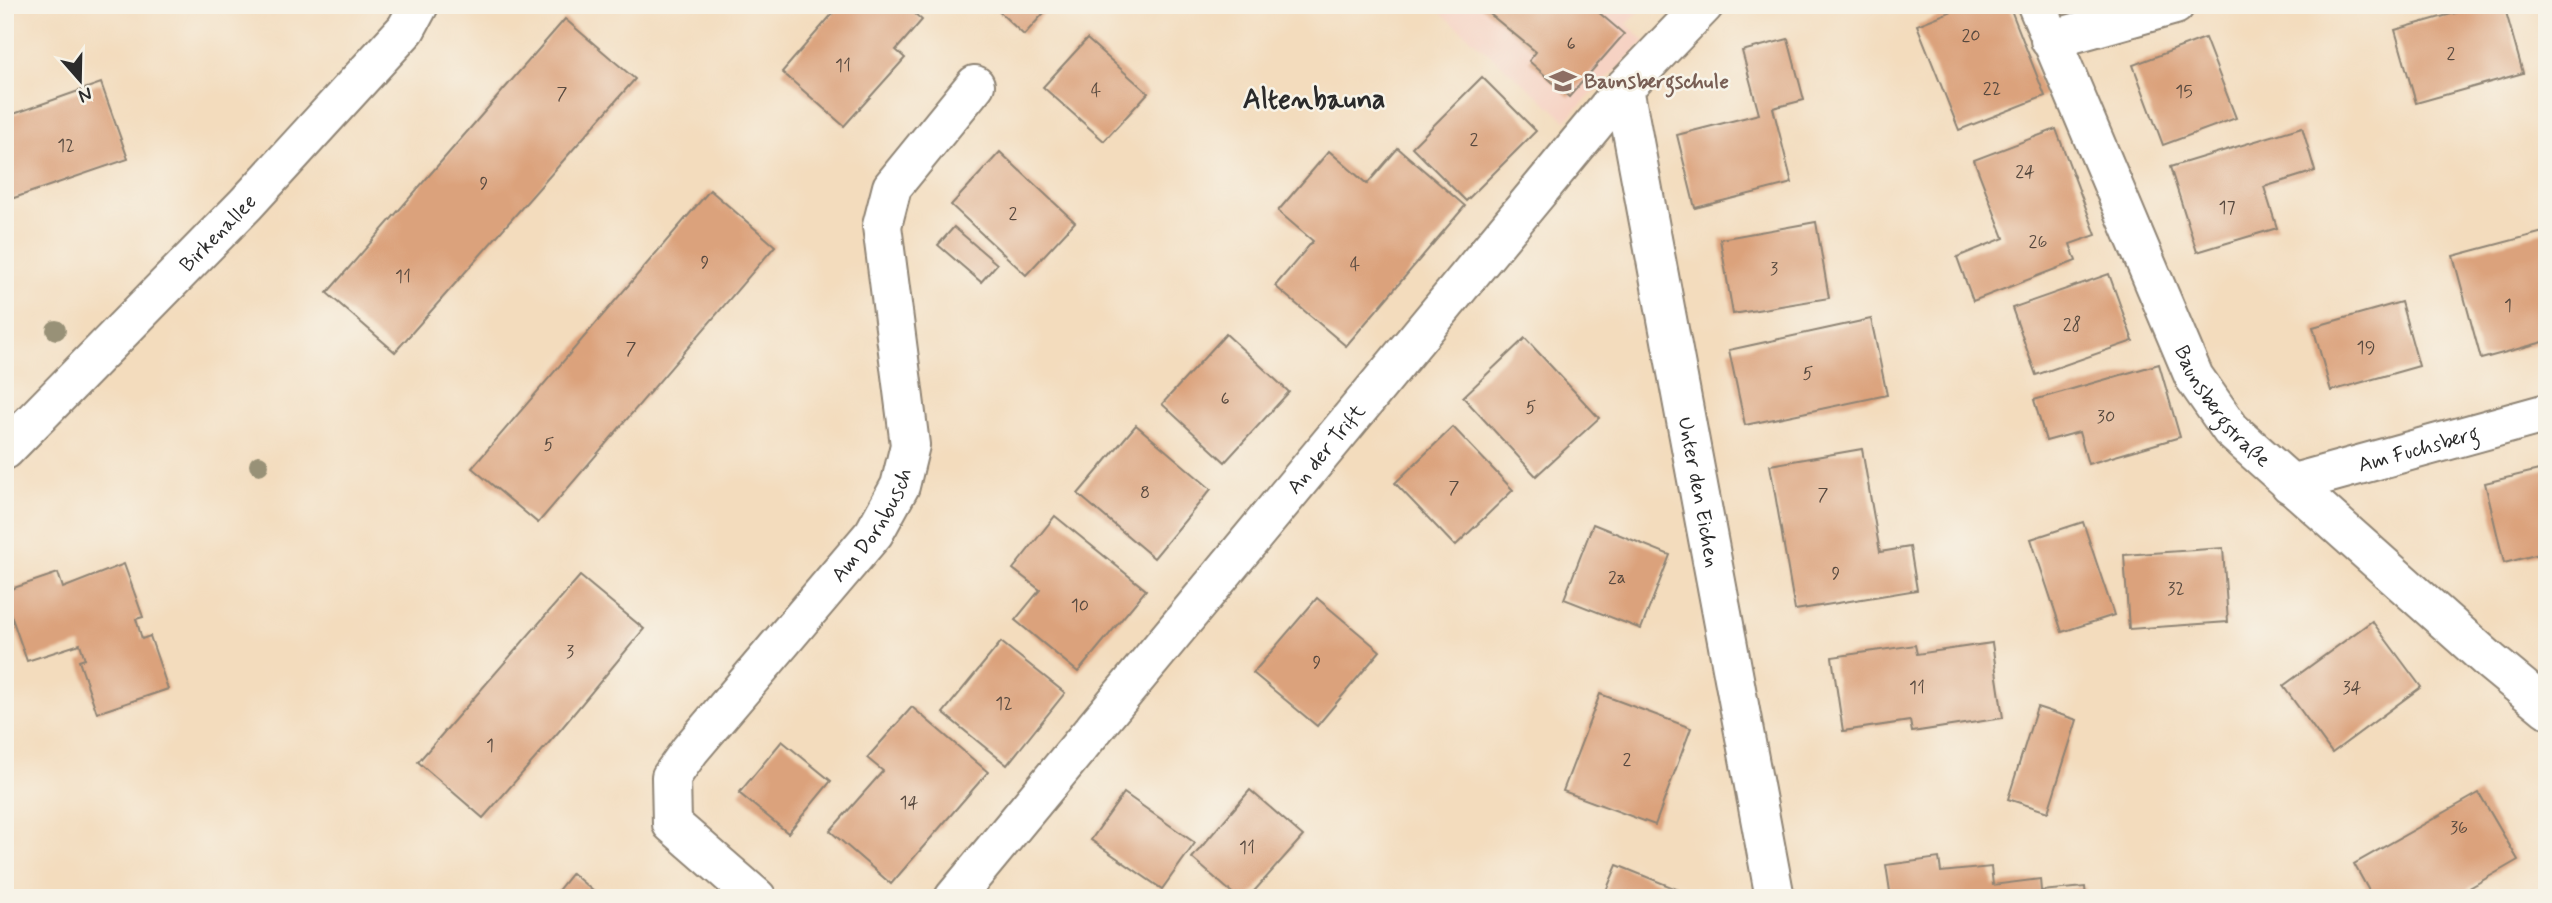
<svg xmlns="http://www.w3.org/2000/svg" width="2552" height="903" viewBox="0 0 2552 903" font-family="Mynerve,sans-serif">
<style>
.built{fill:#f6d2c3}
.building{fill:#dba27c}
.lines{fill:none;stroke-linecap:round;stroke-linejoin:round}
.street-casing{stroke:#8f8474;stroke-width:42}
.street{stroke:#fff;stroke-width:38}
.tree{fill:#989177}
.labels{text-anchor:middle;stroke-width:5;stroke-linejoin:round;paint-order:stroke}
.number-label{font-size:18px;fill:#57493f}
.education-label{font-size:21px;font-weight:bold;fill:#785e54;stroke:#f7f3e8;text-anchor:start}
.street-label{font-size:21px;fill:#2b2b2b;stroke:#f7f3e8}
.district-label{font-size:28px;font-weight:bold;fill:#2b2b2b;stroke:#f7f3e8}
</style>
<rect width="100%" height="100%" fill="#f7f3e8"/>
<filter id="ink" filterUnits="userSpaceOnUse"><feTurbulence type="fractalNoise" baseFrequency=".0143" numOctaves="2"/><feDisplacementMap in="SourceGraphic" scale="14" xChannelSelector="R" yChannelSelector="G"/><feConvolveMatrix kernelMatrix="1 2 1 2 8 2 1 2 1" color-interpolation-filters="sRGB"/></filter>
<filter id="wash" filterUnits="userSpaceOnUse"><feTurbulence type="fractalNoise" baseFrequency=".00686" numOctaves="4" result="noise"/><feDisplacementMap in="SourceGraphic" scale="28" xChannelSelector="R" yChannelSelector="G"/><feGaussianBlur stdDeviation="1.57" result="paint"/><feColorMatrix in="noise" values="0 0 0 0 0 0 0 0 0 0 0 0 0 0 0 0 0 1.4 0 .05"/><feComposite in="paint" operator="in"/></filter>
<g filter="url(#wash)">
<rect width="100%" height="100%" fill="#f3dcbd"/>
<!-- built -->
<path class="built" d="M1432,5h213l-18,19 18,17 -79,79z"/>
<g id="blocks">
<!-- building -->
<g class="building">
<path d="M840,5h65l17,15 -26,30 9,8 -61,68 -62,-54z"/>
<path d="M992,5h59l-27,30z"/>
<path d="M1479,5h111l34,29 -55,63 -40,-36 7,-9z"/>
<path d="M1967,5h42l36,91 -86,34 -42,-105z"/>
<path d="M2483,5h21l19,68 -107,30 -21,-73z"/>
<path d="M565,19l70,60 -240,273 -68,-59z"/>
<path d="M2205,38l31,80 -73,27 -30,-80z"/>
<path d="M1087,39l61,54 -44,48 -61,-54z"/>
<path d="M1788,39l16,61 -31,8 19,75 -97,25 -18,-73 82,-21 -17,-63z"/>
<path d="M1482,77l54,54 -70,70 -54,-54z"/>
<path d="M101,83l27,76 -123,42v-84z"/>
<path d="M2302,127l13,44 -51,16 13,41 -80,24 -27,-85z"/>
<path d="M2056,129l40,106 -26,9 6,17 -103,40 -16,-44 47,-19 -30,-78z"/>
<path d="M1398,148l67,58 -119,140 -71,-60 38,-45 -35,-30 51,-60 38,33z"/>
<path d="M1000,152l75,70 -49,53 -75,-70z"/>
<path d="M710,190l65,56 -237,277 -66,-55z"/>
<path d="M1816,222l13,76 -96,16 -13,-75z"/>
<path d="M954,227l43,37 -16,18 -43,-37z"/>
<path d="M2547,231v110l-66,18 -28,-103z"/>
<path d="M2109,274l24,67 -97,34 -24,-67z"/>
<path d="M2401,302l18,64 -88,25 -18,-64z"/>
<path d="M1871,319l16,76 -142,30 -16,-75z"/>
<path d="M1226,334l63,58 -64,70 -63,-58z"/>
<path d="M1525,338l74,80 -63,58 -73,-79z"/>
<path d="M2159,364l21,73 -92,27 -9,-32 -33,9 -12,-41z"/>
<path d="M1136,425l75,64 -57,69 -76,-64z"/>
<path d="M1453,427l60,63 -58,56 -60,-63z"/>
<path d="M1862,449l18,103 30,-5 7,43 -122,20 -25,-145z"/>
<path d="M2547,468v84l-43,11 -19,-80z"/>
<path d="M1055,516l91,74 -68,82 -63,-52 25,-30 -27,-21z"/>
<path d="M2083,522l31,93 -52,17 -31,-93z"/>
<path d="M1593,524l77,31 -29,74 -77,-30z"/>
<path d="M2223,548l5,74 -99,7 -5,-74z"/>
<path d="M124,564l19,53 -7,2 6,20 8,-3 18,53 -71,24 -18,-52 6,-2 -5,-15 -53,17 -22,-63v-7l53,-18 5,15z"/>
<path d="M580,576l64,53 -83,100 -78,89 -65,-56z"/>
<path d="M1317,598l63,53 -63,75 -64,-53z"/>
<path d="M2372,621l49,66 -89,66 -49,-67z"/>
<path d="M1001,642l64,51 -58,72 -64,-52z"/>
<path d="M1992,643l11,75 -91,14 -2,-11 -67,10 -11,-74 83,-12 2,9z"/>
<path d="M1600,694l91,34 -36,97 -92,-34z"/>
<path d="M912,707l76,65 -97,112 -61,-53 53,-60 -16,-13z"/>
<path d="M2037,707l40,13 -29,92 -40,-13z"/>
<path d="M782,741l49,40 -43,52 -49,-40z"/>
<path d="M1250,790l53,46 -55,62h-10l-46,-40z"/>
<path d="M1124,793l71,50 -33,46 -71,-49z"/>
<path d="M2479,793l39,67 -66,38h-79l-19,-34z"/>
<path d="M1939,858l2,14 50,-5 2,18 47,-6 1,12 44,-4 1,11h-195l-5,-33z"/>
<path d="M1617,865l67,27 -2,6h-79z"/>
<path d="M572,873l29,25h-49z"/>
</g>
</g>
</g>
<g filter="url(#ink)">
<use href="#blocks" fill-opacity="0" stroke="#8f8474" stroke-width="2"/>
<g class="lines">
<defs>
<g id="street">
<path id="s1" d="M2037,5l157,372 37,53 259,231 57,47"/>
<path d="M2050,40l125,-35"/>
<path id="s2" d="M1624,88l151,810"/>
<path id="s3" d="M5,450l241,-246 160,-175 13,-24"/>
<path id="s4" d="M2290,484l257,-71"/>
<path id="s5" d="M757,898l-85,-74 -1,-47 19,-27 184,-217 26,-47 10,-41 -28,-219 10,-39 83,-102"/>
<path id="s6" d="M954,898l670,-810 80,-83"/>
</g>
</defs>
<!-- street casing -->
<use href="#street" class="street-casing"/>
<!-- street -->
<use href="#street" class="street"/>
</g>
<!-- trees -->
<g class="tree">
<circle cx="56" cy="330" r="10"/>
<circle cx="259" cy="465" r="10"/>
</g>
</g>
<!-- icons -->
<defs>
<symbol id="school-bare" viewBox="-9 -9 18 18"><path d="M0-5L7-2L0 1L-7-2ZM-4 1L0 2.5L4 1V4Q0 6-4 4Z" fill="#8d6e63" stroke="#f7f3e8" stroke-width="2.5" paint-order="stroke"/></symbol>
</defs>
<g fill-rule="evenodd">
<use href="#school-bare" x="1544" y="62" width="38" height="38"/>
</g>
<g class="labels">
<!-- number labels -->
<g class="number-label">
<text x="1971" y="41">20</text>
<text x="1571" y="49">6</text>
<text x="2451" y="59">2</text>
<text x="843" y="71">11</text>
<text x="1992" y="94">22</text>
<text x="1096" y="96">4</text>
<text x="2184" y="97">15</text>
<text x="562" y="99">7</text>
<text x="1474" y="145">2</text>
<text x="66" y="151">12</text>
<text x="2025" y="177">24</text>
<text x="484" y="189">9</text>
<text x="2227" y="213">17</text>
<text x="1013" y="219">2</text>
<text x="2038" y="247">26</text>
<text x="705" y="268">9</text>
<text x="1355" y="270">4</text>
<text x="1774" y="274">3</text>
<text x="403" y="282">11</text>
<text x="2508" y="311">1</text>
<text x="2072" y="330">28</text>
<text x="2366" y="353">19</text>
<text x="631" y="354">7</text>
<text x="1808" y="379">5</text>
<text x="1225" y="404">6</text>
<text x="1531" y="413">5</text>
<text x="2106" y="422">30</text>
<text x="549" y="450">5</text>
<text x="1454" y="493">7</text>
<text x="1145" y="498">8</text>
<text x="1823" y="500">7</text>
<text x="1836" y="579">9</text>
<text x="1617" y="583">2a</text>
<text x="2176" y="594">32</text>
<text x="1080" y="611">10</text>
<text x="570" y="657">3</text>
<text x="1317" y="668">9</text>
<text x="1917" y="693">11</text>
<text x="2352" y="693">34</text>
<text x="1004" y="709">12</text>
<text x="490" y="751">1</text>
<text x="1627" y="765">2</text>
<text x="909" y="808">14</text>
<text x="2459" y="833">36</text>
<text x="1247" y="853">11</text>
</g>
<!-- education labels -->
<g class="education-label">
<text x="1584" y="88">Baunsbergschule</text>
</g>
<!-- street labels -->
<g class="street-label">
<text dy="7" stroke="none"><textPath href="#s3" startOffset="304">Birkenallee</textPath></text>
<text dy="7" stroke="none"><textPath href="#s1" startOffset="444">Baunsbergstraße</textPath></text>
<text dy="7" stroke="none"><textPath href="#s6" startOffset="583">An der Trift</textPath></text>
<text dy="7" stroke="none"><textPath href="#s4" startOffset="133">Am Fuchsberg</textPath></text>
<text dy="7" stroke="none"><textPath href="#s2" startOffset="411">Unter den Eichen</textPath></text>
<text dy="7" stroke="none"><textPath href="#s5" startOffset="483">Am Dornbusch</textPath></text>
</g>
<!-- district labels -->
<g class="district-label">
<text x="1314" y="108">Altenbauna</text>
</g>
</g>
<!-- margin -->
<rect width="2552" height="903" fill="none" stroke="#f7f3e8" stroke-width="28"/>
<!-- north arrow -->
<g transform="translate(80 80) rotate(160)" stroke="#f7f3e8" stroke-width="5" paint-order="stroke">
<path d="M0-5L12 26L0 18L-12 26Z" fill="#2b2b2b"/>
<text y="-10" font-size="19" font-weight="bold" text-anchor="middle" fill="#2b2b2b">N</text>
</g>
</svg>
